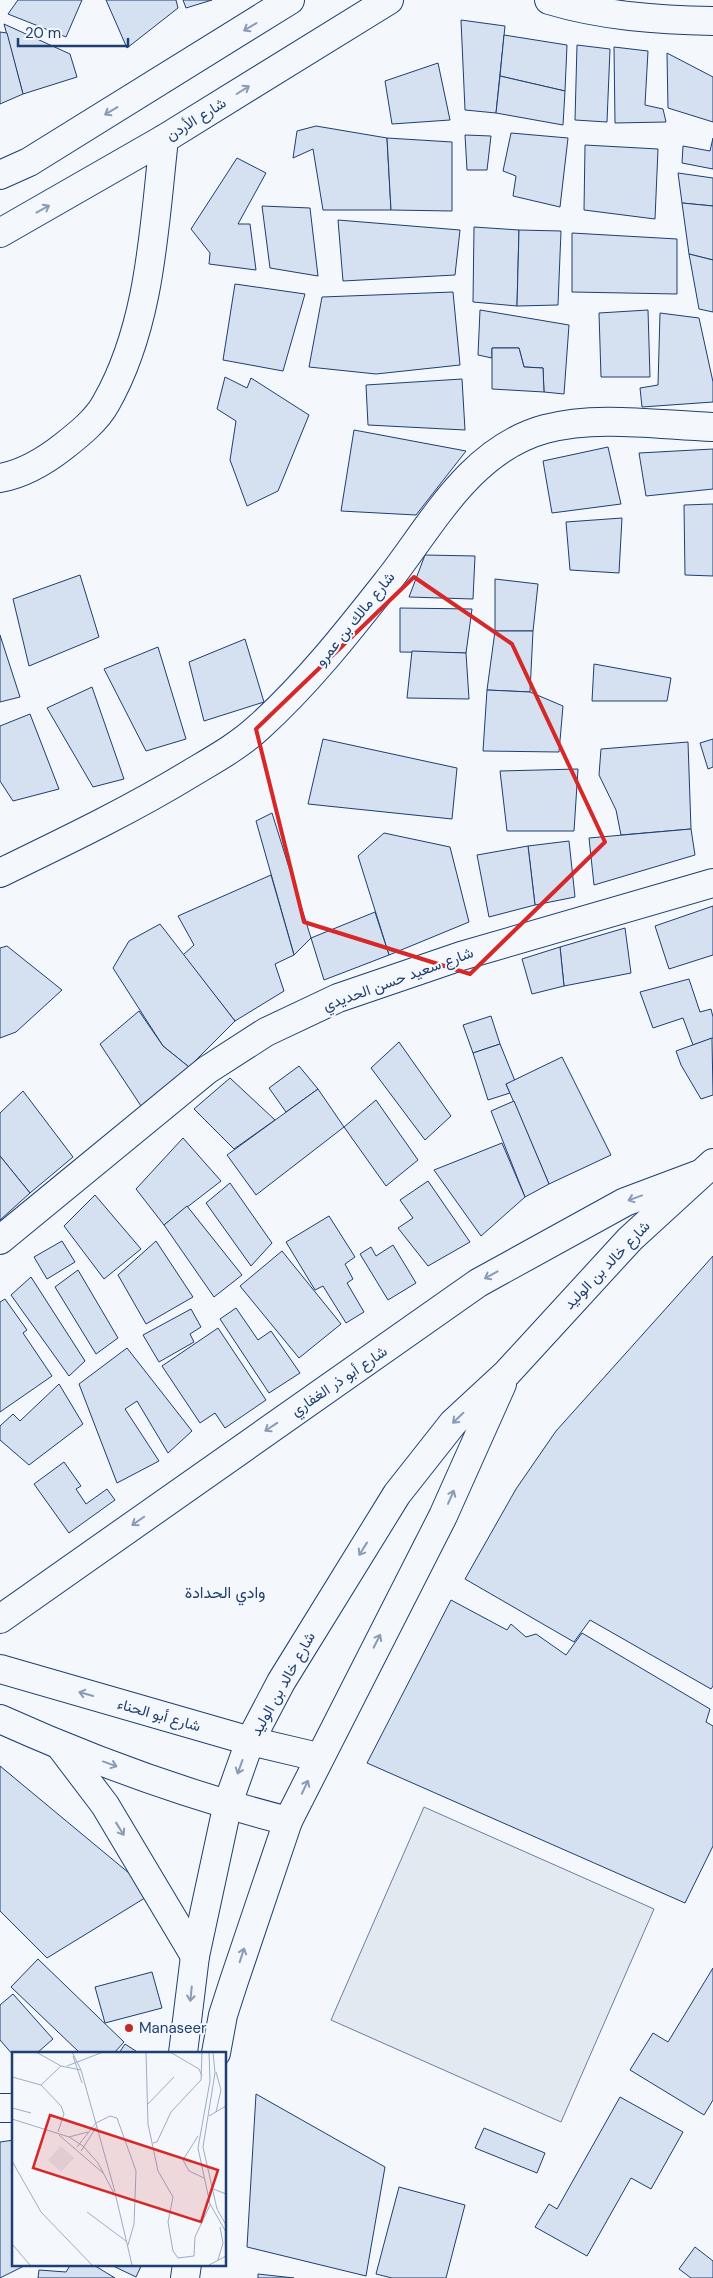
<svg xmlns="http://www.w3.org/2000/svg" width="713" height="2278" viewBox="0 0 713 2278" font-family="'DM Sans',Vazirmatn,sans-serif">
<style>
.green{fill:#e3e9f0;stroke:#687fa3}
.building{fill:#d5e0f0;stroke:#1d3f73}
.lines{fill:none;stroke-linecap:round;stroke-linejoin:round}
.minor-casing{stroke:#1d3f73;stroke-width:30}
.tertiary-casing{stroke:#1d3f73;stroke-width:30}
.primary-casing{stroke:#1d3f73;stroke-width:30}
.trunk-casing{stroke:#1d3f73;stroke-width:30}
.minor{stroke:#f4f7fb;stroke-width:28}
.tertiary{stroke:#f4f7fb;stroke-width:28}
.primary{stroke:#f4f7fb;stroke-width:28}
.trunk{stroke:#f4f7fb;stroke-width:28}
.oneway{stroke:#889bb7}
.marked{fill:none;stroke:#d62828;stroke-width:4;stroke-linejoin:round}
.poi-dot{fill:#c62828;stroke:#f4f7fb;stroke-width:2}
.labels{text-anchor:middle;stroke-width:4;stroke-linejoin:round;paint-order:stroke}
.street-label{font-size:15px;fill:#1d3f73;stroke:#f4f7fb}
.poi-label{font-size:15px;fill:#1d3f73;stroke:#f4f7fb;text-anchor:start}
.neighbourhood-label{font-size:16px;fill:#1d3f73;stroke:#f4f7fb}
.inset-road{fill:none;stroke:#9eadc5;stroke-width:1}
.view{fill:#d62828;fill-opacity:0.15;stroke:#d62828;stroke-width:2.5}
.inset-edge{fill:none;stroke:#1d3f73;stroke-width:2.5}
</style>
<rect width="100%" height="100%" fill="#f4f7fb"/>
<!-- green -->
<path class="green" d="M424,1807l230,102 -93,213 -230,-102z"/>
<!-- building -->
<g class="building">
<path d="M18,0h64l-16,37 -58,-23z"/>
<path d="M106,0h70l2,8 -51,40z"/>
<path d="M183,0h29l-26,8z"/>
<path d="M461,20l44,6 -9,87 -31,-3z"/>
<path d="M4,24l66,30 7,23 -54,17z"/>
<path d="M0,32l7,1 16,61 -23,10z"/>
<path d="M504,35l63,10 -2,46 -65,-15z"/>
<path d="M577,45l33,4 -3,73 -32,-2z"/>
<path d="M614,47l34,4 -3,54 18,4 3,13 -51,1z"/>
<path d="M667,53l46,24v45l-45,-14z"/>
<path d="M438,63l12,57 -58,4 -7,-43z"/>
<path d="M500,76l65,15 -2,34 -67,-12z"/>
<path d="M316,126l71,12 4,72h-68l-10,-61 -20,9 4,-27z"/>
<path d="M511,133l57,5 -8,69 -47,-11 3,-20 -13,-5z"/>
<path d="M465,135l26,1 -4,34h-20z"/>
<path d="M387,138l65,4v69l-61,-1z"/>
<path d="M713,138v31l-31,-6 1,-17 27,5z"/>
<path d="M585,145l73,4 -3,70 -71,-9z"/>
<path d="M237,158l29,15 -28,51h12l6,46 -47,-6 1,-11 -19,-24z"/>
<path d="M678,173l35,5v28l-31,-3z"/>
<path d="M682,203l31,3v54l-24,-6z"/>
<path d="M262,206l48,2 8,68 -48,-8z"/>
<path d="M338,220l122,10 -5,45 -112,6z"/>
<path d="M474,227l45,3 -2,76 -44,-4z"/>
<path d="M519,230l42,1 -3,74 -41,1z"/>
<path d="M572,233l105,6v55l-105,-2z"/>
<path d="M689,254l24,6v52l-14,-3z"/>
<path d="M235,284l70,10 -22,77 -60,-11z"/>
<path d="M453,292l7,73 -84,9 -67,-7 13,-70z"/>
<path d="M480,310l89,15 -5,69 -20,-2 -1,-24 -19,-1 -5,-19h-27v10l-14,-3z"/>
<path d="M648,310l2,67h-49l-2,-64z"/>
<path d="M660,313l39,5 14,64v20l-71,5 -2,-19 18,-3z"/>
<path d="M492,348h27l5,19 19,1 1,24 -52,-3z"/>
<path d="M225,377l22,11 4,-10 58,37 -31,76 -31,15 -17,-46 6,-39 -19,-12z"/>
<path d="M462,379l3,51 -97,-5 -2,-40z"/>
<path d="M354,430l112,21 -50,64 -75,-4z"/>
<path d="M608,447l13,57 -69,9 -9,-52z"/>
<path d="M713,449v40l-67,7 -7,-43z"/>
<path d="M713,504v72l-28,-1 -1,-70z"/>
<path d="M622,518l-3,55 -49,-3 -4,-48z"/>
<path d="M425,555l50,1 -2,43 -64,-2z"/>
<path d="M80,575l19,62 -70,29 -16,-67z"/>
<path d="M495,579l43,5 -5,47h-38z"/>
<path d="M400,608l72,1 -6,44 -66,-1z"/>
<path d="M495,631h38l-3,61 -43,-2z"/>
<path d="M0,635l20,62 -20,5z"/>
<path d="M245,639l19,63 -60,19 -15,-59z"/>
<path d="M158,647l28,92 -40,12 -42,-82z"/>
<path d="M412,651l54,2 3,46 -62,-1z"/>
<path d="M594,664l77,14 -4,23h-75z"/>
<path d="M92,687l32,92 -31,8 -46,-79z"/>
<path d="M487,690l43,2 33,14 -4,46 -76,-1z"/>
<path d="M30,714l29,75 -46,12 -13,-20v-55z"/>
<path d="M323,739l134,29 -5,51 -144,-15z"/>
<path d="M713,739v28l-5,2 -8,-26z"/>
<path d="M688,742l3,87 -70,6 -5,-25 -17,-35 2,-26z"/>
<path d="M578,769l-4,62h-67l-7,-60z"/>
<path d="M272,813l39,125 -17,17 -38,-134z"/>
<path d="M691,829l4,26 -101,30 -5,-47z"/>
<path d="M384,833l66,14 19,75 -80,33 -31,-99z"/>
<path d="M569,841l6,56 -40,8 -7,-59z"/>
<path d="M528,846l7,59 -46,12 -12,-62z"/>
<path d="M271,875l23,80 -19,9 9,27 -49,30 -52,-66 11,-10 -16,-29z"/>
<path d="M713,906v49l-44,14 -14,-43z"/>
<path d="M375,912l14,43 -65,25 -13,-42z"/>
<path d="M160,924l75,97 -46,46 -26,-21 -50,-78 16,-27z"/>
<path d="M625,928l6,45 -67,13 -4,-39z"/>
<path d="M7,946l55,44 -46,42 -16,6v-90z"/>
<path d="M560,947l4,39 -32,8 -10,-35z"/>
<path d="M689,979l11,33 11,-3 2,8v21l-20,7 -10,-27 -30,10 -13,-36z"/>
<path d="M139,1011l24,35 26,21 -48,39 -41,-62z"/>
<path d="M491,1016l9,28 -27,9 -10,-28z"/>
<path d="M712,1038l1,57 -12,4 -20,-34 -5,-14z"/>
<path d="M399,1042l52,74 -26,24 -54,-72z"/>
<path d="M500,1044l15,37 -9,3 4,9 -22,7 -15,-47z"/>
<path d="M562,1057l49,98 -62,29 -43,-100z"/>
<path d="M299,1066l19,23 -32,23 -17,-24z"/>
<path d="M230,1078l45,42 -41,29 -40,-40z"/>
<path d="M318,1089l26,38 -88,68 -29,-40z"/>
<path d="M23,1091l50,66 -43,36 -30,-37v-43z"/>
<path d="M376,1100l42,60 -32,26 -42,-59z"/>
<path d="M514,1101l35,83 -24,13 -34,-86z"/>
<path d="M183,1138l38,43 -57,44 -28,-36z"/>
<path d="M502,1143l23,54 -44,39 -47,-66z"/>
<path d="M0,1156l30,37 -30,27z"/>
<path d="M428,1181l42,61 -42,24 -30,-38 15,-10 -13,-18z"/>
<path d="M230,1183l42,60 -21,23 -45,-63z"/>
<path d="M95,1195l46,54 -37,30 -40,-53z"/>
<path d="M187,1206l55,69 -28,22 -50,-72z"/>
<path d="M329,1216l26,41 -10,7 8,15 -6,4 17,29 -18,11 -23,-37 -8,4 -29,-48z"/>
<path d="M62,1241l13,21 -28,17 -13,-22z"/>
<path d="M156,1241l37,56 -47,27 -28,-49z"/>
<path d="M393,1245l23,38 -28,17 -28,-46 11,-7 5,9z"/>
<path d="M282,1251l59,73 -42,34 -59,-72z"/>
<path d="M713,1256v430l-2,3 -121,-69 -16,22 -109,-63 51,-90 40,-58z"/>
<path d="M78,1270l40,68 -22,16 -41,-67z"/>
<path d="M31,1277l54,84 -16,15 -58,-81z"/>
<path d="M5,1299l22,31 -4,3 29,43 -52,36v-110z"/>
<path d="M236,1308l22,32 13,-9 29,42 -31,20 -49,-74z"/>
<path d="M191,1309l10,18 -11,7 4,8 -35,20 -16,-27z"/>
<path d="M218,1328l48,72 -41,28 -10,-15 -15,10 -38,-57z"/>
<path d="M127,1348l65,83 -24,22 -31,-52 -12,8 34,52 -42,22 -38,-99z"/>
<path d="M59,1384l24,40 -54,41 -29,-25v-14l13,-12 7,7z"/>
<path d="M64,1462l17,24 -5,3 10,15 21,-15 8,11 -46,33 -35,-49z"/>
<path d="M451,1600l56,30 4,-6 15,13 10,-3 30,21 16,-22 128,76 -4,13 7,4v120l-28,57 -318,-140z"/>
<path d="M0,1766l153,127 -106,65 -47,-47z"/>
<path d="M38,1959l86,83 -10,11h-34l-69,-66z"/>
<path d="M713,1968v132l-9,15 -74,-45 23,-37 15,9z"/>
<path d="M152,1972l10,36 -57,15 -10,-36z"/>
<path d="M13,1994l40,45 -16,14h-23v3l-14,-16v-35z"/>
<path d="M125,2044l14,9h-20z"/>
<path d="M256,2094l129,73 -19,109 -119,-29z"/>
<path d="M620,2097l63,35 -32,57 -20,-11 -44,78 -52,-29 14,-23 8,5z"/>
<path d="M484,2128l61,25 -8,20 -62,-25z"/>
<path d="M14,2140v124h14l-28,14v-136z"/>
<path d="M399,2187l66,18 -19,73h-54l-16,-4z"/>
<path d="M695,2247l18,14v17h-22l-12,-9z"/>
<path d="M71,2264h21l23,14h-77l1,-8 27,2z"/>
<path d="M109,2264h33l-6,13z"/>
<path d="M258,2274l36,4h-36z"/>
</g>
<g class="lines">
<defs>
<g id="minor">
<path d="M549,0c53,16 109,20 164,21"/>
<path d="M0,478c23,-4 45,-17 64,-32 14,-11 33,-26 42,-43 45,-79 48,-176 58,-264"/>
<path d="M0,873c66,-32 131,-63 193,-101 22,-13 47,-27 66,-45 49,-44 91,-98 132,-150 43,-56 81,-128 154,-148 53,-14 113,-4 168,-2"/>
<path d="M0,1240l207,-170 59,-38 72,-34 123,-42 252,-73"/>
<path d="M0,2108h14"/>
</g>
<g id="tertiary">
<path d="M0,1619l478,-336 147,-81 72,-27"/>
<path d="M0,1669l250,72 68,16"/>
<path d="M0,1719c93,42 190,77 288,102"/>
</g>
<g id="primary">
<path d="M61,1747l44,58 90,151"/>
<path d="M183,2053l12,-97 33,-153 22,-62 31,-59 116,-188 56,-71 54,-50 123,-134 83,-76"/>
<path d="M216,2053l7,-38 11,-34 54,-160 155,-305 59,-132"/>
<path d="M185,2278l2,-14"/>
</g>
<g id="trunk">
<path d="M0,175l29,-13 261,-162"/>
<path d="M0,233l164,-94 225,-139"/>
</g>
</defs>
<!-- minor casing -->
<use href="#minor" class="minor-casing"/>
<!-- tertiary casing -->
<use href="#tertiary" class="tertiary-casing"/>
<!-- primary casing -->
<use href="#primary" class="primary-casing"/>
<!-- trunk casing -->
<use href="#trunk" class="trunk-casing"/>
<!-- minor -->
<use href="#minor" class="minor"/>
<!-- tertiary -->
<use href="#tertiary" class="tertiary"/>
<!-- primary -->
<use href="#primary" class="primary"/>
<!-- trunk -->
<use href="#trunk" class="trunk"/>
</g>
<!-- one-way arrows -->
<defs><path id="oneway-shaft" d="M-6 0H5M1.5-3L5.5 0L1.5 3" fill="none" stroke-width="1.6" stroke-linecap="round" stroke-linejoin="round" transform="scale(1.25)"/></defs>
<g class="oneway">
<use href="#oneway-shaft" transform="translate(250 27) rotate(149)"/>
<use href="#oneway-shaft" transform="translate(243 90) rotate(-32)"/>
<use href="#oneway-shaft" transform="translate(111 111) rotate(149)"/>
<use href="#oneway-shaft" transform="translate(43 209) rotate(-29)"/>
<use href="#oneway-shaft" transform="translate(635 1198) rotate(160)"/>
<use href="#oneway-shaft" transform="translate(491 1275) rotate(151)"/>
<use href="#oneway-shaft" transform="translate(458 1418) rotate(136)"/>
<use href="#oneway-shaft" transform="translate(271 1427) rotate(146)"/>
<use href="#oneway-shaft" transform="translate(451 1497) rotate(-66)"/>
<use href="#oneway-shaft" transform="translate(138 1521) rotate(145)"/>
<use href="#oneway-shaft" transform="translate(363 1549) rotate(122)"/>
<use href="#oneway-shaft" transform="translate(377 1641) rotate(-63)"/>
<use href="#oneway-shaft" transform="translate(86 1694) rotate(-164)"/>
<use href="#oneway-shaft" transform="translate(110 1764) rotate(20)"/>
<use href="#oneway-shaft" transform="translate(240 1767) rotate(110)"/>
<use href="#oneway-shaft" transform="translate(305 1787) rotate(-65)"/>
<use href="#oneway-shaft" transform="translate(120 1829) rotate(58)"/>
<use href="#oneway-shaft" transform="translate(242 1955) rotate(-72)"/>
<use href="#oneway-shaft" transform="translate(191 1994) rotate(96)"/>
</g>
<!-- marked area -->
<path class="marked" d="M414,577l98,67 93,198 -135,132 -166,-52 -48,-193z"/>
<!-- markers -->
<circle class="poi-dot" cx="129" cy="2028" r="5"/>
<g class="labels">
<!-- street labels -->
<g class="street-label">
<text transform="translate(196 119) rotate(-32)" y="5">شارع الأردن</text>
<text transform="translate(355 619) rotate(-51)" y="5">شارع مالك بن عمرو</text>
<text transform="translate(398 979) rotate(-20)" y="5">شارع سعيد حسن الحديدي</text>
<text transform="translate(607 1265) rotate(-46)" y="5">شارع خالد بن الوليد</text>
<text transform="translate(339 1381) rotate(-34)" y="5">شارع أبو ذر الغفاري</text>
<text transform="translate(283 1684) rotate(-61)" y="5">شارع خالد بن الوليد</text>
<text transform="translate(159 1715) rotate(16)" y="5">شارع أبو الحناء</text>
</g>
<!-- poi labels -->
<g class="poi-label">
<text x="139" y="2033">Manaseer</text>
</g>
<!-- neighbourhood labels -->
<g class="neighbourhood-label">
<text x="225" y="1598">وادي الحدادة</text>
</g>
</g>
<!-- overview -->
<g transform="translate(12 2052)">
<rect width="214" height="214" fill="#f4f7fb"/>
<path d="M49,94l13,12 -13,14 -13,-12z" fill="#e3e9f0"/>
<path class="inset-road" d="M24,0l25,14 20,4M60,0l9,18 34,122M134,0l2,72 10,47 15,26 -5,25 5,29 5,7 16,-2 1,-19 15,-32M158,0l29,17 3,7M197,0l1,29 -12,67 12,56 16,28M201,0l2,21 -12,74 14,62 9,16M61,4l9,27M55,14l36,-14M0,25l29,8 20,21 3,8 -6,18M29,33l20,-19M135,53l27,-28M0,56l19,5M204,60l5,-22 -5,-18M197,64l17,-10M0,67l57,18 14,9 15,17 18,34 16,68M47,83l44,38M186,84l-15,24 6,11 15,7M57,85l19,-5M141,91l4,-1 14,-30 30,-32 1,-28M65,95l19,-24 14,-7 7,2 19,53 -2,53 -6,21M69,99l16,-25M0,109l29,51 51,53M199,136l15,6M75,160l39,29M0,192l18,21M206,208l5,-17 -3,-16M197,213l17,-9"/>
<path class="view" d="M38,63l168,55 -17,52 -168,-54z"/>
<rect width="214" height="214" class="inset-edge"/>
</g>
<!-- scale -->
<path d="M18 38v8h110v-8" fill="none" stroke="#1d3f73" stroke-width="2.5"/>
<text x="25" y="38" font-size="15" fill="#1d3f73" stroke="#f4f7fb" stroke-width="4" paint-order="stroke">20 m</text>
</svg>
